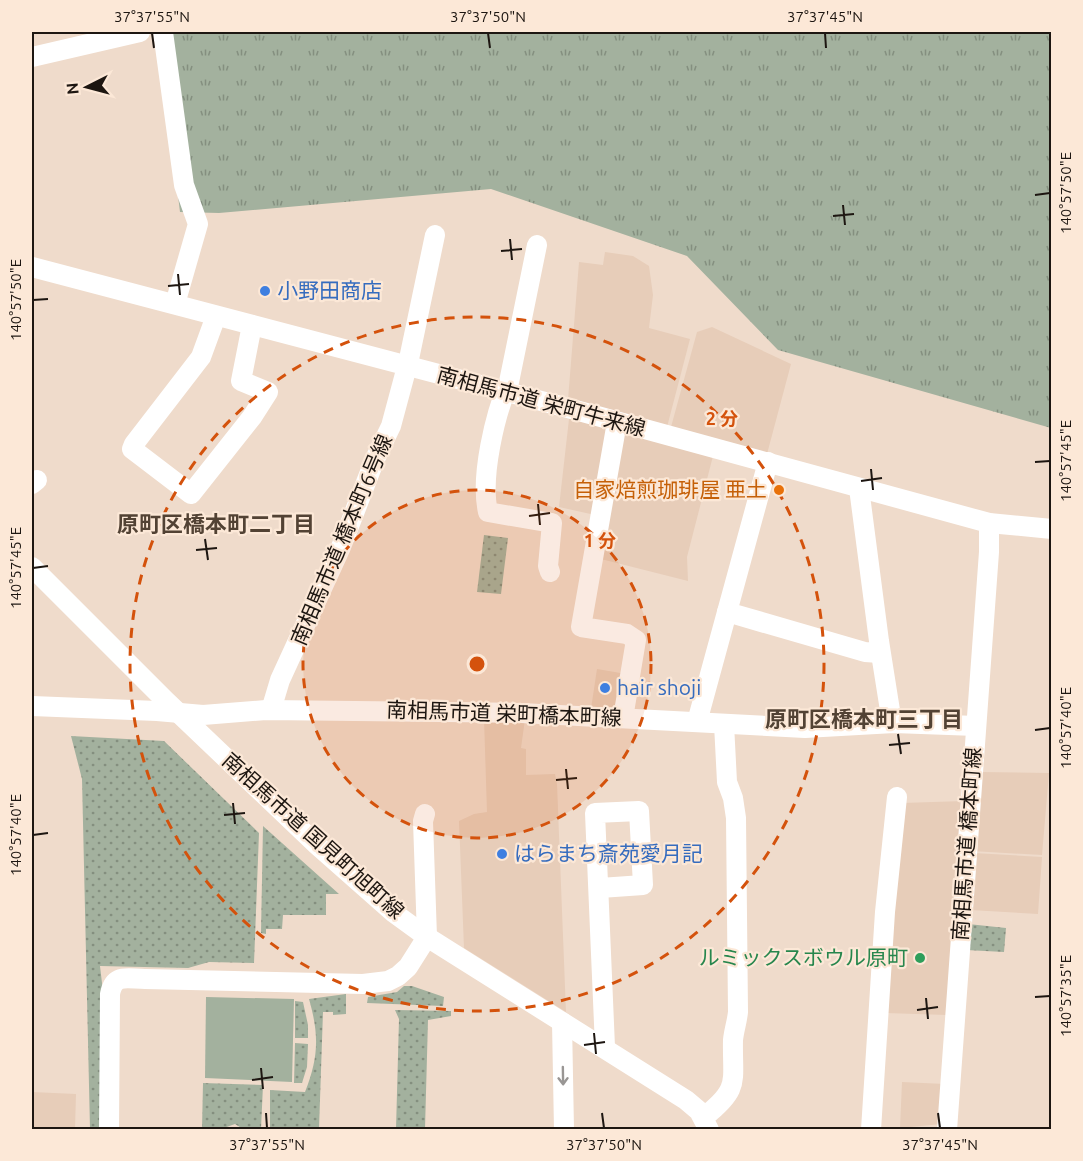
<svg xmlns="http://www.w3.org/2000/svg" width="1083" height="1161" viewBox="0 0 1083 1161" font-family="Ubuntu,'Noto Sans JP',sans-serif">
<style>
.built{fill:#e7cdb9}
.grass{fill:url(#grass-dots)}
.park{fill:url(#park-tufts)}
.garden{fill:#a3b19e}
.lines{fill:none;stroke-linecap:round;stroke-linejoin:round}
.minor{stroke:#fff;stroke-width:20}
.oneway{stroke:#999694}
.ticks{fill:none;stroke:#1d1611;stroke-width:2}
.ring{fill:none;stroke:#d4520c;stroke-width:3;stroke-dasharray:10 8}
.shop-dot{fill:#3f7fe0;stroke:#fce8d7;stroke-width:2}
.food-dot{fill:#e8710a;stroke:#fce8d7;stroke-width:2}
.leisure-dot{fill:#2e9e5b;stroke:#fce8d7;stroke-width:2}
.labels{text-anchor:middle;stroke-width:4.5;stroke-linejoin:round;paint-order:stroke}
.shop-label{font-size:21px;fill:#366cbe;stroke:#fce8d7;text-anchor:start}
.street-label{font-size:21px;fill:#1d1611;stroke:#fce8d7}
.food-label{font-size:21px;fill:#c56008;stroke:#fce8d7;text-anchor:end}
.leisure-label{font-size:21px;fill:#27864d;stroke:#fce8d7;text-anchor:end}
.neighbourhood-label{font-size:22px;font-weight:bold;fill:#524234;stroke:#fce8d7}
.centre{fill:#d4520c;stroke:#fce8d7;stroke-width:3}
.ring-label{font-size:18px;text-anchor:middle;font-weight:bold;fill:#d4520c;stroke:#fce8d7;stroke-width:4.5;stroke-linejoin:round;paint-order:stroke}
.neatline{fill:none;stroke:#1d1611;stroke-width:2}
.ticks-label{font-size:15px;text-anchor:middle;fill:#1d1611}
</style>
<defs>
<pattern id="grass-dots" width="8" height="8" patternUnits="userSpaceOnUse" patternTransform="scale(1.5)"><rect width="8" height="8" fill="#a3b19e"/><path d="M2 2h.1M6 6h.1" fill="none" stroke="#848f7f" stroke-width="1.8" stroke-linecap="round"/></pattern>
<pattern id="park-tufts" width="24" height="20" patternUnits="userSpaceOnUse" patternTransform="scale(1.5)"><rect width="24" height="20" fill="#a3b19e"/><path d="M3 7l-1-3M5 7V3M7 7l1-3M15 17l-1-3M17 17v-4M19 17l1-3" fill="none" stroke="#848f7f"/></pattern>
</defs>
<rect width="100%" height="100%" fill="#efdbcb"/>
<!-- built -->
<g class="built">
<path d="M605,252l28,4 16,10 4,29 -4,33 41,11 -23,88 -99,-27 11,-138 24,3z"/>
<path d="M712,327l79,37 -24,90 -96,-27 26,-95z"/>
<path d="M572,418l38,10 -15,87 -36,-8 10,-88z"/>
<path d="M623,432l90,24 -26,101 1,24 -87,-22z"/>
<path d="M597,669l29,5 -7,37 -28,-2z"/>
<path d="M484,718l41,1 -4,29 5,1v26l29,-1 2,10 9,228 -102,-64 -5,-127 15,-7 13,-2z"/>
<path d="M979,772l70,1 -7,82 -70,-4z"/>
<path d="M964,801l-17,214 -62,-2 17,-210z"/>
<path d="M974,853l68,4 -4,57 -68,-4z"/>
<path d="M902,1082l43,2 -3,40 -42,4z"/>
<path d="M32,1092l44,2 -1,35h-43z"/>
</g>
<!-- grass -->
<g class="grass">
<path d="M484,535l24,3 -7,56 -24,-2z"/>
<path d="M71,736l93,5 95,92 -5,130 -45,-1 -21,6 -88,-2 4,34 -4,129h-10l-8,-350z"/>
<path d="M263,826l76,68h-13v21h-43l-1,14h-16v5l-5,-1z"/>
<path d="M968,924l38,4 -2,24 -38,-2z"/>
<path d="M404,986h8l32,11 -1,9 -76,-3 1,-6 29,-5z"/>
<path d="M346,994v20l-13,1v-3h-10l-4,117h-49v-39l35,2c14,-35 14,-58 4,-93z"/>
<path d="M295,1001l8,1 5,23v13h-13z"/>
<path d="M395,1010l56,1v5l-23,4 -3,109h-29l3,-110z"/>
<path d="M295,1043l13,1 -1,23 -5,16h-8z"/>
<path d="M203,1083l60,2 -2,44h-18l-8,-5 -14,5h-19z"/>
</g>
<!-- park -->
<path class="park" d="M158,32h893v396l-273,-78 -91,-94 -196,-67 -272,24 -39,-1z"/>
<!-- garden -->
<path class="garden" d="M206,997l88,2 -2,83 -87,-4z"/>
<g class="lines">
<!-- minor -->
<g class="minor">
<path d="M163,32l21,153 14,39 -23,80"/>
<path d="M32,57l108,-25"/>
<path d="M537,245l-28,137c-14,32 -29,95 -21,130l64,11 -4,43 2,6"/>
<path d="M32,267l536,141 421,115 63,6"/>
<path d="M216,316l-15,41 -67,87 -2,5 59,45 61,-77 16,-25 -27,-11 11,-56"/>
<path d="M617,422l-36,205 46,7 9,6 -13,78"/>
<path d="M32,484l5,-4"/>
<path d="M859,488l20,153 13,82"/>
<path d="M32,567l135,135 150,143 77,68 33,24 259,163 13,11 10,19"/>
<path d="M727,612l138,40 15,1"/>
<path d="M32,706l125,5 46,4 63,-5 255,3 284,15 89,-5 82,3"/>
<path d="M271,710l9,-30 61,-133 34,-88 16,-33 18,-67 26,-124"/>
<path d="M697,722l71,-260"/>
<path d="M600,888l43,-3 -4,-74 -44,2 10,234"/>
<path d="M562,1022l2,108"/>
<path d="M704,1117c37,-29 28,-35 29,-77 1,-10 4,-18 5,-28l-2,-194 -3,-20 -6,-16 -3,-58"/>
<path d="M109,1130l1,-136c4,-21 17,-15 35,-15l218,5 25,-3 10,-5 10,-9 19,-30 -4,-116 2,-7"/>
<path d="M871,1130l14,-218 12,-115"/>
<path d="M947,1130l42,-578v-29"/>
</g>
</g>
<!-- one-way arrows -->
<defs><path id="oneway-shaft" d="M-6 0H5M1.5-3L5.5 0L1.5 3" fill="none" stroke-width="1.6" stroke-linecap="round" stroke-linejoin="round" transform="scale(1.5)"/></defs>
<use class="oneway" href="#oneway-shaft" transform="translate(563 1076) rotate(89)"/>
<!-- ticks -->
<path class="ticks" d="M152,33l2,15M488,33l2,15M825,33l1,15M1035,195l15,-2M843,205l2,20M833,216l21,-2M510,239l2,21M501,251l21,-2M178,274l2,21M168,286l21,-2M33,300l15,-1M1035,462l15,-1M871,469l2,21M861,481l21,-3M538,504l2,21M529,516l21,-3M205,539l3,21M196,550l21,-2M33,568l15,-2M1035,730l15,-2M898,734l3,20M889,745l21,-2M566,769l2,20M556,780l21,-2M233,803l2,21M224,815l21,-2M33,835l15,-2M1035,997l15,-1M926,998l2,21M917,1010l21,-3M594,1033l2,21M584,1045l21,-3M261,1068l2,21M252,1080l21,-3M266,1113l1,15M602,1113l2,15M938,1113l2,15"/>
<!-- distance rings -->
<circle cx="477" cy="664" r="174" fill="#d4520c" fill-opacity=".12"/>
<g class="ring">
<circle cx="477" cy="664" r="174"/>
<circle cx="477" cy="664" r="347"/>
</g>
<!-- markers -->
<g class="shop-dot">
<circle cx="265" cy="291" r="6"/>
<circle cx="605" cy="688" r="6"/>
<circle cx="502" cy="854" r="6"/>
</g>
<circle class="food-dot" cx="779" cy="490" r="6"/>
<circle class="leisure-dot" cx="920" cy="958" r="6"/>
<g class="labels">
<!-- shop labels -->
<g class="shop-label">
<text x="277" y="298">小野田商店</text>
<text x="617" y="695">hair shoji</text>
<text x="514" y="861">はらまち斎苑愛月記</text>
</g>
<!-- street labels -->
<g class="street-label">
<text transform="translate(541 402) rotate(15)" y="7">南相馬市道 栄町牛来線</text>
<text transform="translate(342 540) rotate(-67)" y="7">南相馬市道 橋本町6号線</text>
<text transform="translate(504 714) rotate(2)" y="7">南相馬市道 栄町橋本町線</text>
<text transform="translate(313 836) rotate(42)" y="7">南相馬市道 国見町旭町線</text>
<text transform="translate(967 844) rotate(-86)" y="7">南相馬市道 橋本町線</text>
</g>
<!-- food labels -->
<g class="food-label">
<text x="767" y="497">自家焙煎珈琲屋 亜土</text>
</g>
<!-- leisure labels -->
<g class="leisure-label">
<text x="908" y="965">ルミックスボウル原町</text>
</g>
<!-- neighbourhood labels -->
<g class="neighbourhood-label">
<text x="216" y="532">原町区橋本町二丁目</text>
<text x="864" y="727">原町区橋本町三丁目</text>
</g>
</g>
<circle cx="477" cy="664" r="9" class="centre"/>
<g class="ring-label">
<text x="722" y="425">2 分</text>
<text x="600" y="547">1 分</text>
</g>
<!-- border -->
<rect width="1083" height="1161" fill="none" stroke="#fce8d7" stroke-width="66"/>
<!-- north arrow -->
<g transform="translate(87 87) rotate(264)" stroke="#fce8d7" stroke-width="4.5" paint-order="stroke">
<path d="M0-4.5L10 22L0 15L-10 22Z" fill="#1d1611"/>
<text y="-9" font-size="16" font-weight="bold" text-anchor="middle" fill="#1d1611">N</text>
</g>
<rect x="33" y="33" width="1017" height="1095" class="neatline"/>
<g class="ticks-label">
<text x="152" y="22">37°37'55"N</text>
<text x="488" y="22">37°37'50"N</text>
<text x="825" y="22">37°37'45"N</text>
<text transform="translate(1066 193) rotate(-90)" y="5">140°57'50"E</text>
<text transform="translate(16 300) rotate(-90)" y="5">140°57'50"E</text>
<text transform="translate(1066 461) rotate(-90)" y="5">140°57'45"E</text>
<text transform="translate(16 568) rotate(-90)" y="5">140°57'45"E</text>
<text transform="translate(1066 728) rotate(-90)" y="5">140°57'40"E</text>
<text transform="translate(16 835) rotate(-90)" y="5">140°57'40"E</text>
<text transform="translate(1066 996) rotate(-90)" y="5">140°57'35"E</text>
<text x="267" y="1150">37°37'55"N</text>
<text x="604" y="1150">37°37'50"N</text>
<text x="940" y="1150">37°37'45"N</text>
</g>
</svg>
